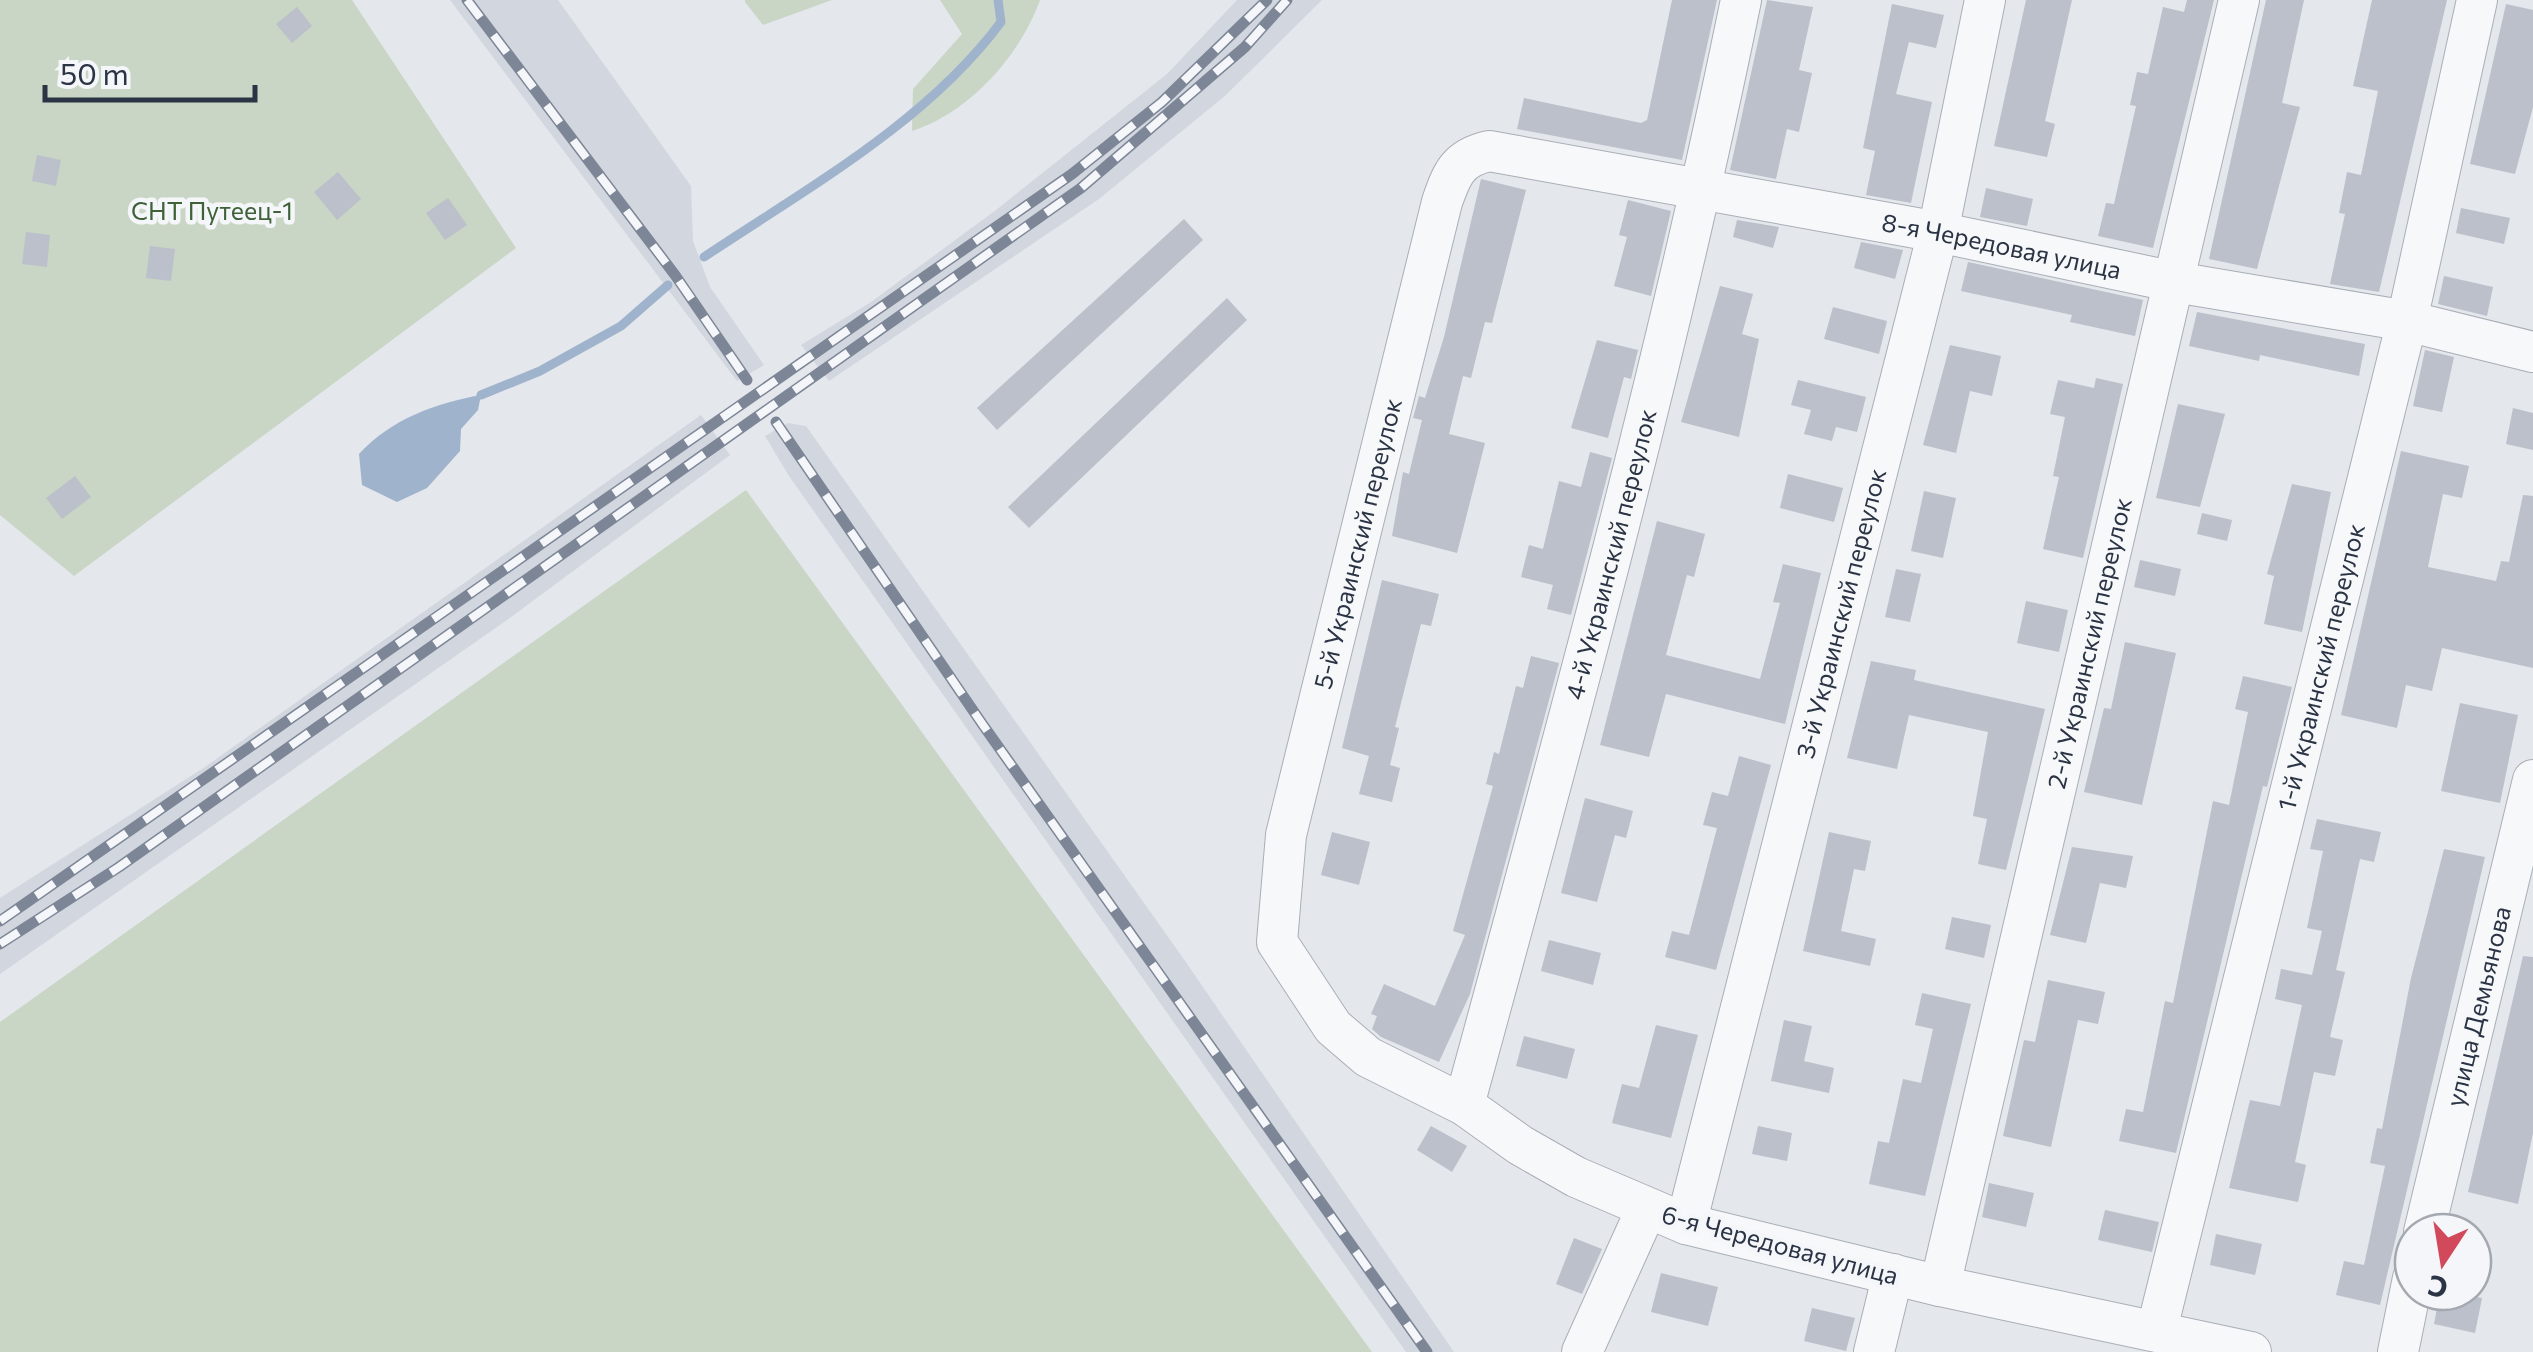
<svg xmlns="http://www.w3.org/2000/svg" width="2533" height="1352" viewBox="0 0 2533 1352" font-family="Commissioner,sans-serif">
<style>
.built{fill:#d2d6de}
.green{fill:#c9d6c5}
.water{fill:#9fb4cc}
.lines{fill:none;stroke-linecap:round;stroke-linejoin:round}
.stream{stroke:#9fb4cc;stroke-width:9}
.building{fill:#bbc0ca}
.minor-casing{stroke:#a9aeb7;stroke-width:42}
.minor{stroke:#f7f8fa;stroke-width:40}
.rail-casing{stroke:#7d8696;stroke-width:11}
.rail{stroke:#f4f6f9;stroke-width:8;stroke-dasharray:22;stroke-linecap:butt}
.labels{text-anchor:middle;stroke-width:9;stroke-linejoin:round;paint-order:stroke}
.park-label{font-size:25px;fill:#3f6138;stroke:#f4f6f9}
.street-label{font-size:25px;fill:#2b3445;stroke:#f4f6f9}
</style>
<rect width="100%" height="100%" fill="#e4e7ec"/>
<!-- built -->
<g class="built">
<path d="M450,0h108l133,186 2,55 17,46 54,78 -27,16z"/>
<path d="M1237,0h85l-96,95 -127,104 -270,182 -28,-36 70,-43 125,-92 171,-136z"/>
<path d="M701,415l29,40 -223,165 -507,354v-76l205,-131z"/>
<path d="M788,423l18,3 377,532 271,394h-48l-617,-876 -24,-40z"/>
</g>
<!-- green -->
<g class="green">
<path d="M0,0h352l164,248 -442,328 -74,-61z"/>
<path d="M832,0l-69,25 -18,-23v-2z"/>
<path d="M940,0h100c-20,56 -71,113 -128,131l1,-42 49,-55z"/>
<path d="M746,490l626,862h-1372v-330z"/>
</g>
<!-- water -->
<path class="water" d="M481,395l-3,15 -17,19 -1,22 -33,37 -30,14 -35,-17 -3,-31c32,-35 77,-51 122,-59z"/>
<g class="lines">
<!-- stream -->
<g class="stream">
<path d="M704,257c102,-68 223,-135 297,-235l-3,-22"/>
<path d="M481,395l59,-24 81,-45 47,-41"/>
</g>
</g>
<!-- building -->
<g class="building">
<path d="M1672,0h45l-35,160 -165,-31 7,-31 117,25 6,-3z"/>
<path d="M1767,0l46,7 -14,63 13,3 -13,59 -12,-3 -11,50 -46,-9z"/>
<path d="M2026,0h46l-27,121 10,3 -8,33 -53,-11z"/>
<path d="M2187,0h27l-61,248 -55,-12 8,-33 8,1 22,-98 -6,-1 7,-33 11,2 15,-67 21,5z"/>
<path d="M2266,0h38l-22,103 18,4 -43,162 -48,-10z"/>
<path d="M2372,0h75l-68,292 -49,-8 15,-70 -6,-1 8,-41 14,3 17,-84 -25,-5z"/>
<path d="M1892,4l52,11 -8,33 -27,-6 -13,52 36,8 -21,101 -45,-8 9,-44 -12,-3z"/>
<path d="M2506,4l27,6v97l-18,67 -45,-10z"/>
<path d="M297,7l15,19 -20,17 -16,-19z"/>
<path d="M37,155l24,5 -5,26 -24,-5z"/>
<path d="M338,172l23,27 -24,21 -23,-28z"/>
<path d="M1481,179l45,11 -34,133 -7,-1 -14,56 -8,-2 -14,58 36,9 -28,110 -65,-17 11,-64 6,2 13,-54 -9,-2 6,-22 6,2 19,-61z"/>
<path d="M1986,188l47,11 -6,27 -47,-9z"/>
<path d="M448,198l19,27 -22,15 -19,-27z"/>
<path d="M1628,200l43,11 -20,85 -37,-10 13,-49 -8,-2z"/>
<path d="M2461,208l49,10 -6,26 -48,-11z"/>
<path d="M1184,219l19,21 -206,190 -20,-22z"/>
<path d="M1737,220l42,7 -6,21 -40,-11z"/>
<path d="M26,232l24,3 -3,32 -25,-3z"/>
<path d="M1861,242l42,8 -8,29 -41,-11z"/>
<path d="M150,246l25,3 -4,32 -25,-3z"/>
<path d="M1968,262l175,38 -8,36 -65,-14 2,-7 -111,-24z"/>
<path d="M2444,276l49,11 -6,29 -49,-12z"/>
<path d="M1720,286l33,8 -11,40 17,5 -20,98 -58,-15z"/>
<path d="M1227,298l20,22 -218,208 -21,-21z"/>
<path d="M1833,307l54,14 -8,33 -55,-15z"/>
<path d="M2197,312l168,32 -6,32 -99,-21 -1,6 -70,-15z"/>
<path d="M1597,340l41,10 -7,29 -7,-2 -16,61 -37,-10z"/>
<path d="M1950,345l51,11 -9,40 -22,-5 -14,62 -33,-8z"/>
<path d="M2425,350l29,7 -12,55 -29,-6z"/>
<path d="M2096,378l27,6 -40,174 -40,-9 16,-72 -6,-1 12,-59 -15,-3 8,-34 36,8z"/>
<path d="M1798,380l68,17 -9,35 -21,-5 -4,14 -28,-7 7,-24 -20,-5z"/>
<path d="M2178,404l47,10 -25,93 -44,-9z"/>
<path d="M2513,408l20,5v37l-27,-6z"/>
<path d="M2401,451l68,15 -7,32 -19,-4 -15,73 68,14 5,-20 8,1 14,-67 10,1v172l-91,-20 -10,43 -26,-6 -9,43 -56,-13z"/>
<path d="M1590,452l22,6 -41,157 -24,-6 6,-24 -32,-8 8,-32 14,4 16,-68 22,6z"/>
<path d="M1788,474l55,14 -9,34 -54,-14z"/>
<path d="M75,476l16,21 -29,22 -16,-21z"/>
<path d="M2292,484l39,8 -29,140 -38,-8 10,-48 -7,-2z"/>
<path d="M1924,491l32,7 -13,60 -32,-7z"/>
<path d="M2202,513l30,7 -5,21 -30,-7z"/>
<path d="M1657,521l48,13 -11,43 -7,-2 -21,80 94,24 20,-76 -7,-1 10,-38 38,9 -36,151 -119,-30 -17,63 -49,-12z"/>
<path d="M2140,560l41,9 -6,27 -41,-9z"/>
<path d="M1896,569l25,5 -11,48 -25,-5z"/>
<path d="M1382,580l57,14 -8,32 -10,-2 -26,103 4,1 -9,37 10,3 -8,34 -33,-8 10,-38 -27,-8z"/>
<path d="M2026,601l42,9 -9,42 -42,-9z"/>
<path d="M2125,642l51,11 -34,152 -58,-13 20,-84 7,1z"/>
<path d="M1531,656l28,7 -89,331 -31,68 -58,-25 -9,-8 5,-13 -6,-2 13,-30 51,22 30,-71 -12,-4 40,-145 -7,-2 8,-32 5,2 17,-68 7,2z"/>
<path d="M1871,661l45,9 -2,10 131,29 -39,161 -28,-6 9,-45 -14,-3 15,-84 -79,-17 -12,54 -50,-11z"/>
<path d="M2243,676l49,11 -25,100 -4,-1 -87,367 -57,-12 7,-32 17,3 22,-111 8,2 40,-202 16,4 19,-93 -13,-3z"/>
<path d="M2460,703l58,12 -18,88 -59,-12z"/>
<path d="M1739,756l32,9 -55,205 -51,-13 7,-26 17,4 28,-107 -14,-3 9,-33 16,4z"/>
<path d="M1585,798l48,13 -7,27 -11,-3 -18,67 -36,-9z"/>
<path d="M2317,819l64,13 -7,30 -14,-3 -24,111 9,2 -15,65 13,3 -8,36 -21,-4 -19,90 11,3 -8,37 -69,-14 21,-88 30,6 22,-101 -27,-6 6,-30 31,6 10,-44 -15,-3 16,-77 -13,-2z"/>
<path d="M1332,832l38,10 -11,43 -38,-10z"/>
<path d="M1829,832l42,9 -6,30 -11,-2 -13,62 35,8 -6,27 -67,-15z"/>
<path d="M2072,847l61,9 -7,32 -26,-5 -14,60 -36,-8z"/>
<path d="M2444,849l41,8 -105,448 -44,-10 8,-34 20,4 21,-99 -15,-3 7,-35 5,1 29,-151z"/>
<path d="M1952,917l39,8 -7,33 -39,-9z"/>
<path d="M1549,940l52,13 -8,32 -52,-14z"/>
<path d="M2523,956l10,1v176l-15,71 -50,-12z"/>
<path d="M2048,980l57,12 -7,32 -20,-4 -27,127 -48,-11 21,-96 11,2z"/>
<path d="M1922,993l49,11 -46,192 -56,-12 9,-43 11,2 14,-64 18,4 12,-54 -18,-4z"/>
<path d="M1784,1020l28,6 -8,35 30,7 -5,25 -58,-12z"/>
<path d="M1656,1025l42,10 -27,103 -59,-15 10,-39 17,4z"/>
<path d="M1524,1036l51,13 -8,30 -51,-13z"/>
<path d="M1431,1126l36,20 -15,26 -35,-22z"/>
<path d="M1758,1126l34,7 -5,28 -35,-7z"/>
<path d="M1989,1183l45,10 -8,34 -44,-10z"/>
<path d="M2105,1210l54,12 -7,30 -54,-12z"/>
<path d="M2216,1234l46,10 -7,31 -45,-10z"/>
<path d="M1574,1238l28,11 -20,45 -26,-10z"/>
<path d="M1661,1273l57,14 -10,39 -57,-14z"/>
<path d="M2440,1292l42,6 -7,35 -41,-9z"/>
<path d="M1812,1308l43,10 -9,33 -42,-10z"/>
</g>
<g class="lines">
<defs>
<g id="minor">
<path id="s1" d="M1464,1105c100,-366 201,-733 277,-1105"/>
<path id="s2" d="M1686,1224l252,-992 47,-232"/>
<path id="s3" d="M2424,1232l109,-452"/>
<path id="s4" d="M1940,1286l299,-1286"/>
<path id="s5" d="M2157,1329l250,-1008 70,-321"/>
<path d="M1582,1352l64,-142"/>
<path d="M1874,1352l19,-78"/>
<path id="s6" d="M2251,1352l-311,-66 -254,-62 -110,-47 -56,-32 -56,-40 -96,-48 -35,-30 -56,-85 9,-107 156,-633c10,-29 16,-44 47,-51l449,81 237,50 232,39 126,31"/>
<path d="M2398,1352l15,-74"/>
</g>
</defs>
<!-- minor casing -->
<use href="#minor" class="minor-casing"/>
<!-- minor -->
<use href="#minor" class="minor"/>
<defs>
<g id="rail">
<path d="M467,0l208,275 72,105"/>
<path d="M776,422l207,303 444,627"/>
<path d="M0,921l1072,-747 90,-72 105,-102"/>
<path d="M0,944l119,-77 962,-679 164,-141 42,-47"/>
</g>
</defs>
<!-- rail casing -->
<use href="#rail" class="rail-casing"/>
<!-- rail -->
<use href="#rail" class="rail"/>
</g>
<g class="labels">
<!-- park labels -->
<g class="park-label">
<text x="212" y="220">СНТ Путеец-1</text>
</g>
<!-- street labels -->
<g class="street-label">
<text dy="9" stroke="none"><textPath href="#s6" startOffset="2442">8-я Чередовая улица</textPath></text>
<text dy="9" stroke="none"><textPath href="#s6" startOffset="1495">5-й Украинский переулок</textPath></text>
<text dy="9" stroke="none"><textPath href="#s1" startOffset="570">4-й Украинский переулок</textPath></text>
<text dy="9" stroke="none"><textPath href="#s2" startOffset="630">3-й Украинский переулок</textPath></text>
<text dy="9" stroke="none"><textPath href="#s4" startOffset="660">2-й Украинский переулок</textPath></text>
<text dy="9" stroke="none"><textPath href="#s5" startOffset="682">1-й Украинский переулок</textPath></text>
<text dy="9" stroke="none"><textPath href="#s3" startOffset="232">улица Демьянова</textPath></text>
<text transform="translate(1780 1245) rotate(15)" y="9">6-я Чередовая улица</text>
</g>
</g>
<!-- north arrow -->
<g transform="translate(2443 1262) rotate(192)"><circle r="48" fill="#f4f6f9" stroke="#a4a8b1" stroke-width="2.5"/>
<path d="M0-8L18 38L0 25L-18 38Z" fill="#d1495b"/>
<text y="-15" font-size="28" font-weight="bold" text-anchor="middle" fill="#2b3445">С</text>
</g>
<!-- scale -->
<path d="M45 85v15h210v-15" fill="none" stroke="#2b3445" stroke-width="5"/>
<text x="60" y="85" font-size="30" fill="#2b3445" stroke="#f4f6f9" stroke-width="8" paint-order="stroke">50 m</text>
</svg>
